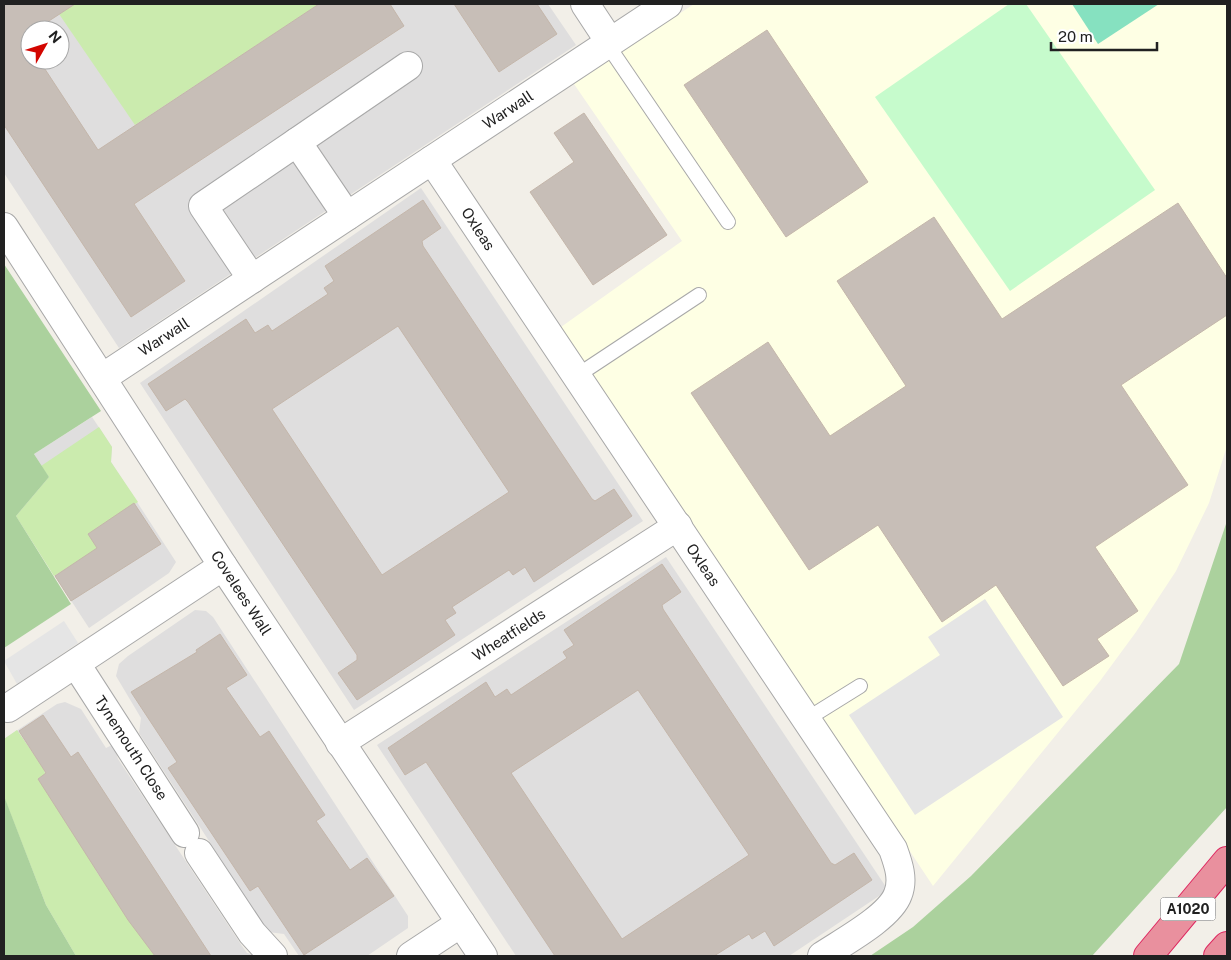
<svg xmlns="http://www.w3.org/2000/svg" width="1231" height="960" viewBox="0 0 1231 960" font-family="'Public Sans',sans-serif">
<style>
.residential{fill:#dfdede;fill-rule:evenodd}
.education{fill:#feffe4}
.grass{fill:#cbebae}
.forest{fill:#abd19d}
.park{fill:#c6fbcc}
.pitch{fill:#86e1c0}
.parking{fill:#e5e5e5}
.building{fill:#c7beb7;stroke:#c4b6aa;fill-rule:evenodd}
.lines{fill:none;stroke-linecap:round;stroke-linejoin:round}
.lane-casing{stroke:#a8a8a8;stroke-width:16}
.street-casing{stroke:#a8a8a8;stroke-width:30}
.highway-casing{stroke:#de2760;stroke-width:30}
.lane{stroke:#fff;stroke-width:14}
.street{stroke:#fff;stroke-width:28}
.highway{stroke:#e9909e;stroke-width:28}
.labels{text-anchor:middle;stroke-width:4.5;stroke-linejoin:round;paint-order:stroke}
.shield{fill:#fff;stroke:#646464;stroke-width:1}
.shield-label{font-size:14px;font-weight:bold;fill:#212121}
.street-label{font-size:15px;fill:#212121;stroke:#fff}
</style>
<rect width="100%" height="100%" fill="#f2efe8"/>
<!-- residential -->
<g class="residential">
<path d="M4,4h544l28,41 -457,303 -115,-175zM30,30h30v30h-30z"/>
<path d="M421,188l222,333 -289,189 -214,-327z"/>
<path d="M92,417l20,30 -1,15 65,100 -7,11 -80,55 -73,-112 33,-39 -15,-23z"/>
<path d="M666,557l222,333 -99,66h-273l-139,-211z"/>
<path d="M195,610l11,1 7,6 195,299v12l-41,28h-68l-15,-22 -16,-2 -129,-199 2,-15 -25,-42 3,-12 9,-8z"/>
<path d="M65,702l16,7 25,39 8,-4 4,15 124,187 5,7 12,3h-183l-72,-160v-57l53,-35z"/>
</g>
<!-- education -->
<path class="education" d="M694,4h533v442l-18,57 -33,68 -40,61 -36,49 -167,205 -372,-559 121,-86 -108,-157z"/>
<!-- grass -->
<g class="grass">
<path d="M75,4h244l-184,121 -76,-111z"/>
<path d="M99,427l13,20 -1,15 27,40 -50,32 10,15 -44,27 -38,-60 33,-39 -8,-11z"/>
<path d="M17,730l27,39 1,5 -7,5 57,85 1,7 59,85h-79l-30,-51 -42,-108v-58z"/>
</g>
<!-- forest -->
<g class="forest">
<path d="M4,264l97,147 -67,43 15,23 -33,39 55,88 -67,44z"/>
<path d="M1227,521v286l-135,149h-222l43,-29 58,-51 208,-212z"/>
<path d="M4,796l42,109 30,51h-72z"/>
</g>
<!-- park -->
<path class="park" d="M1009,4h17l129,186 -145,101 -135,-194z"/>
<!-- pitch -->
<path class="pitch" d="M1072,4h87l-61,40z"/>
<!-- parking -->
<g class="parking">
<path d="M985,599l78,118 -148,98 -66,-100 91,-60 -12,-18z"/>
<path d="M64,621l14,22 -61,41 -13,-23z"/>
</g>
<!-- building -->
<g class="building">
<path d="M4,4h71l-40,26h-5v3l-6,4 6,10v13h9l59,90 221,-146h71l14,22 -270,178 51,77 -54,36 -127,-192z"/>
<path d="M454,4h83l20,30 -58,38z"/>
<path d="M767,30l101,152 -82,55 -102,-152z"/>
<path d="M584,113l83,122 -74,50 -63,-93 44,-30 -20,-29z"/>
<path d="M423,200l18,28 -19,13 1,5 169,253 3,2 19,-12 18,27 -98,66 -9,-15 -12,8 -4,-5 -57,37 4,6 -11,7 10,15 -98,65 -19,-27 19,-13v-5l-169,-253 -3,-3 -19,12 -18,-27 98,-65 9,14 13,-8 4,6 56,-37 -4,-6 10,-7 -9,-15zM398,326l111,166 -127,83 -110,-166z"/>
<path d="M1178,203l49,75v37l-106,70 67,100 -93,62 43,64 -41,28 12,17 -46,30 -67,-101 -54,37 -64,-97 -69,45 -118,-177 77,-51 62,94 76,-50 -69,-105 97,-64 68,102z"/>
<path d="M134,503l27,41 -90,57 -16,-25 42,-28 -9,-14z"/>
<path d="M662,564l19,28 -19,13 1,4 168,254 4,2 19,-12 18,27 -98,66 -9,-15 -13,8 -3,-5 -35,22h-159l-129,-194 -21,13 -17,-27 98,-66 9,15 12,-8 4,6 56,-37 -4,-6 11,-7 -10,-15zM638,690l111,165 -127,84 -111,-166z"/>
<path d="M220,634l27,41 -21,13 34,49 9,-6 56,84 -9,6 34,49 17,-12 27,38 -90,59 -46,-69 -8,5 -82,-123 9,-6 -46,-70 66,-40 -1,-2z"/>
<path d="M43,715l28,42 7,-5 133,204h-56l-27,-36 -90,-141 8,-6 -27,-42z"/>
</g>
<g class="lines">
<defs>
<g id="lane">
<path d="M607,44l121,178"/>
<path d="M575,377l124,-82"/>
<path d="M807,719l53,-33"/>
</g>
<g id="street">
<path d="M585,4l25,38"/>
<path d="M297,142l111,-76"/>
<path d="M432,160l461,689c5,14 11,30 5,45 -8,23 -55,48 -76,62"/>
<path d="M4,227l219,339 260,390"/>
<path d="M252,279l-49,-73 94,-64 50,74"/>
<path d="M102,378l566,-374"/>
<path d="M76,664l109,169"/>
<path d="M8,708l215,-142"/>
<path d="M340,743l338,-217"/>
<path d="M199,853l53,80 21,23"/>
<path d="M411,956l50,-33"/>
</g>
<g id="highway">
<path d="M1148,956l79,-95"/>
<path d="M1218,956l9,-10"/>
</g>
</defs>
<!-- lane casing -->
<use href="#lane" class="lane-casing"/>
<!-- street casing -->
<use href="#street" class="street-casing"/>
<!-- highway casing -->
<use href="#highway" class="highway-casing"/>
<!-- lane -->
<use href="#lane" class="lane"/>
<!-- street -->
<use href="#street" class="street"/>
<!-- highway -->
<use href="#highway" class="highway"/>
</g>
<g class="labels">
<!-- shield labels -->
<rect class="shield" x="1160.5" y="897.5" width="55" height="23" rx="4"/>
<g class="shield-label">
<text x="1188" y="914">A1020</text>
</g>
<!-- street labels -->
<g class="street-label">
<text transform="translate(508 110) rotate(-33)" y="5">Warwall</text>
<text transform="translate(478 229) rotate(57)" y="5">Oxleas</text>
<text transform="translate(164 337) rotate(-33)" y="5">Warwall</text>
<text transform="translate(703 565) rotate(56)" y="5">Oxleas</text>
<text transform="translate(241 593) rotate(57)" y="5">Covelees Wall</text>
<text transform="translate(509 635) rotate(-33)" y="5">Wheatfields</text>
<text transform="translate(131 748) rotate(57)" y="5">Tynemouth Close</text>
</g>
</g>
<!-- border -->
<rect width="1231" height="960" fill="none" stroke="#212121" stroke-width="10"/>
<!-- north arrow -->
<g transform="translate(45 45) rotate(51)"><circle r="24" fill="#ffffff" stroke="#a6a6a6"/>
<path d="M0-4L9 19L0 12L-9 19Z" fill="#d30600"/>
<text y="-8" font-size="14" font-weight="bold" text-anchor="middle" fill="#212121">N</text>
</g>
<!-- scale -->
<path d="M1051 42v8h106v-8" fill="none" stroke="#212121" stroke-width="2.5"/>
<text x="1058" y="42" font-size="15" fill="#212121" stroke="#ffffff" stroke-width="4" paint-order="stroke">20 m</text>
</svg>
